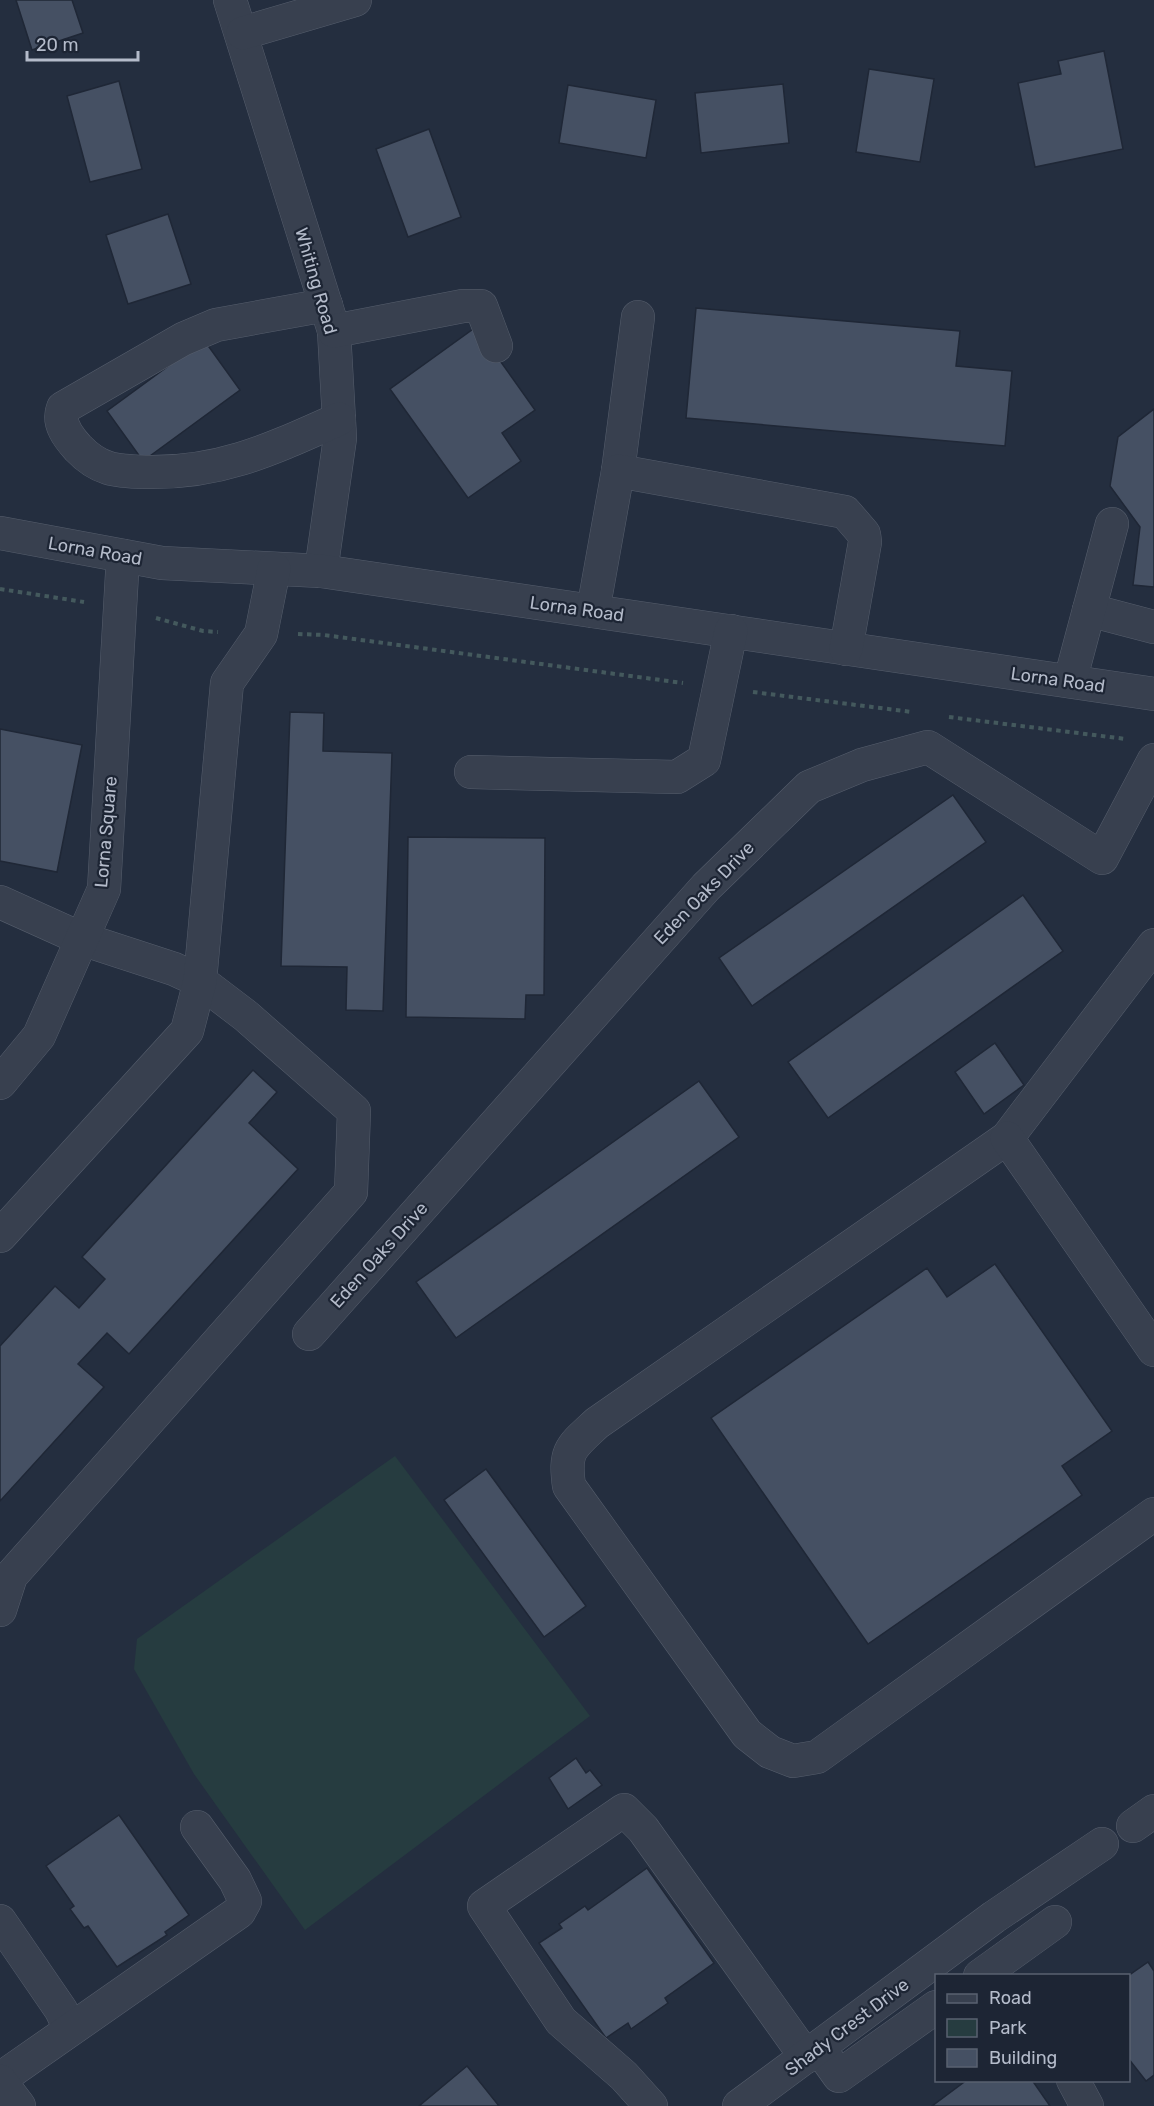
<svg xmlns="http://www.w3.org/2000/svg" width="1154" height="2106" viewBox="0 0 1154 2106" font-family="Rubik,sans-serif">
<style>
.green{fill:#263c40}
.building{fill:#455063;stroke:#1f2736;stroke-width:1.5}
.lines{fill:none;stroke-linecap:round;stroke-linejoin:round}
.minor-casing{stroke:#565e6d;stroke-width:34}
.path{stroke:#44595d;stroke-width:4;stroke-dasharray:4.5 4.5;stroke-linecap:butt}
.minor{stroke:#38404f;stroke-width:33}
.labels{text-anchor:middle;stroke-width:4.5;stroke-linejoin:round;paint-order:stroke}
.street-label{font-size:18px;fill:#b4bbca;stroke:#1d2534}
</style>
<rect width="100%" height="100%" fill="#242e3f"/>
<!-- green -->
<path class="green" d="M395,1456l195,260 -285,214 -111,-156 -60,-105 3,-30z"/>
<!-- building -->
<g class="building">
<path d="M16,0h56l11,33 -51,17z"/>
<path d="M1104,51l19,98 -88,18 -17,-84 43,-9 -3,-13z"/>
<path d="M869,69l65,10 -14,83 -64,-10z"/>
<path d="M119,81l23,88 -52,13 -23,-86z"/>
<path d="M783,84l6,59 -88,10 -6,-60z"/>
<path d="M568,85l88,15 -10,58 -87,-15z"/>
<path d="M429,129l32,88 -53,20 -32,-88z"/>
<path d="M168,214l23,70 -63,20 -22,-69z"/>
<path d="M696,308l264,23 -4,35 56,5 -7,75 -319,-28z"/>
<path d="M476,327l59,83 -33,23 19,28 -53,37 -78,-109z"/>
<path d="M204,340l36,50 -97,71 -36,-50z"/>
<path d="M1154,409v178l-21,-2 7,-58 -30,-41 8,-49z"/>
<path d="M290,712l34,1 -1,38 69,2 -9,258 -37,-1 1,-43 -66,-1z"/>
<path d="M0,729l82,16 -25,127 -57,-11z"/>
<path d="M953,795l33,47 -234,164 -33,-48z"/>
<path d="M408,837l137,1 -1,157h-18l-1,24 -119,-2z"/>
<path d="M1023,895l40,56 -235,167 -40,-56z"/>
<path d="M995,1043l29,42 -40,29 -29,-42z"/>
<path d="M253,1070l24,22 -28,31 49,46 -169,185 -22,-21 -29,31 26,23 -104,114v-155l55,-60 24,22 26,-29 -23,-22z"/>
<path d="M699,1081l40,56 -283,201 -40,-56z"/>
<path d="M995,1264l117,167 -50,35 20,29 -214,149 -157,-226 216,-150 20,29z"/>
<path d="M486,1469l100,137 -42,31 -100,-137z"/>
<path d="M576,1758l10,15 4,-3 12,15 -34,24 -19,-31z"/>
<path d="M119,1815l70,100 -24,17 2,3 -50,32 -29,-41 -4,2 -14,-19 4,-3 -28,-40z"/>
<path d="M647,1868l67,95 -49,35 3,5 -37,26 -3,-6 -22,15 -67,-95 23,-15 -3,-4 26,-18 3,4z"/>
<path d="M1148,1962l6,9v104l-8,6 -18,-23v-82z"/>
<path d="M467,2066l32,40h-80z"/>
<path d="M967,2080h65l18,26h-118z"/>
</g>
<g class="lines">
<defs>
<g id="minor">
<path d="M230,0l104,331 6,107 -19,133"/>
<path d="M243,33l112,-33"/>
<path d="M326,305l-110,20 -33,14 -120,69c-6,15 5,29 15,40 21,22 37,23 67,24 75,2 127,-23 194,-53"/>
<path d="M334,331l129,-25h18l15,40"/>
<path d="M618,471l20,-154"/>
<path d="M0,533l162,30 159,8 833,123"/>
<path d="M1089,610l65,17"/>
<path d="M593,611l25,-140 227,41 19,22 1,8 -19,107"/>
<path d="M1070,681l42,-157"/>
<path d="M471,772l206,5 27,-17 27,-129"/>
<path d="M0,902l82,37 92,30 26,12 46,35 108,95 -3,81 -340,384 -11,34"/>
<path d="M1154,945l-147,193 -410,285c-26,24 -33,27 -28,63l178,248 23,18 23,9 24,-4 337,-243"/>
<path d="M0,1083l39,-47 65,-147 19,-333"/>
<path d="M1007,1138l147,212"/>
<path d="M0,1236l187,-205 13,-50 27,-298 34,-49 13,-65"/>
<path d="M309,1334l397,-447 103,-100 53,-22 66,-18 174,111 52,-98"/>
<path d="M1133,1826l21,-15"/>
<path d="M0,1921l61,89 9,19"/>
<path d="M980,1976l75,-54"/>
<path d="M819,2048l20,28 97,-69"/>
<path d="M0,2079l239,-167 6,-11 -10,-21 -38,-53"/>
<path d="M1073,2080l14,26"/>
<path d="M0,2081l19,25"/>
<path d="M651,2106l-27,-30 -63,-55 -77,-115 140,-96 19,19 163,228"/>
<path d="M739,2106l255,-189 108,-73"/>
</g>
</defs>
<!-- minor casing -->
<use href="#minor" class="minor-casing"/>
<!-- path -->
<g class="path">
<path d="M0,589l84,13"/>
<path d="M156,618l47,13 15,1"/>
<path d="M298,634l26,1 359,48"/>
<path d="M753,692l159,20"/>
<path d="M949,717l177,22"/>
</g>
<!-- minor -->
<use href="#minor" class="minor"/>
</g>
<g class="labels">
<!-- street labels -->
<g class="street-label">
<text transform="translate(316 281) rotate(74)" y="6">Whiting Road</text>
<text transform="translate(95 551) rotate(10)" y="6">Lorna Road</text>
<text transform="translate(577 609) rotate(8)" y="6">Lorna Road</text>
<text transform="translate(1058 680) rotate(8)" y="6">Lorna Road</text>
<text transform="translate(106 832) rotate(-85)" y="6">Lorna Square</text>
<text transform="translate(704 893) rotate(-46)" y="6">Eden Oaks Drive</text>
<text transform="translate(379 1255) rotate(-48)" y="6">Eden Oaks Drive</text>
<text transform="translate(847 2027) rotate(-37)" y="6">Shady Crest Drive</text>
</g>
</g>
<!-- legend -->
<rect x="935" y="1974" width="195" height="108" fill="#1d2534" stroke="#596170" stroke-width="1.5"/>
<rect x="947" y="1994" width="30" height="9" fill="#38404f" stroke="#596170" stroke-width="1.5"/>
<text x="989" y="2004" font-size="18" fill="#b4bbca">Road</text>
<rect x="947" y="2019" width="30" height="18" fill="#263c40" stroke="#596170" stroke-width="1.5"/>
<text x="989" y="2034" font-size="18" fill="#b4bbca">Park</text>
<rect x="947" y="2049" width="30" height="18" fill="#455063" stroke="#596170" stroke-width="1.5"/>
<text x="989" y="2064" font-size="18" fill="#b4bbca">Building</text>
<!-- scale -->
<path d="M27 51v9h111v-9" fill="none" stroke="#b4bbca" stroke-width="3"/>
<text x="36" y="51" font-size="18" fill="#b4bbca" stroke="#1d2534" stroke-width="4.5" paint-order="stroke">20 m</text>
</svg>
